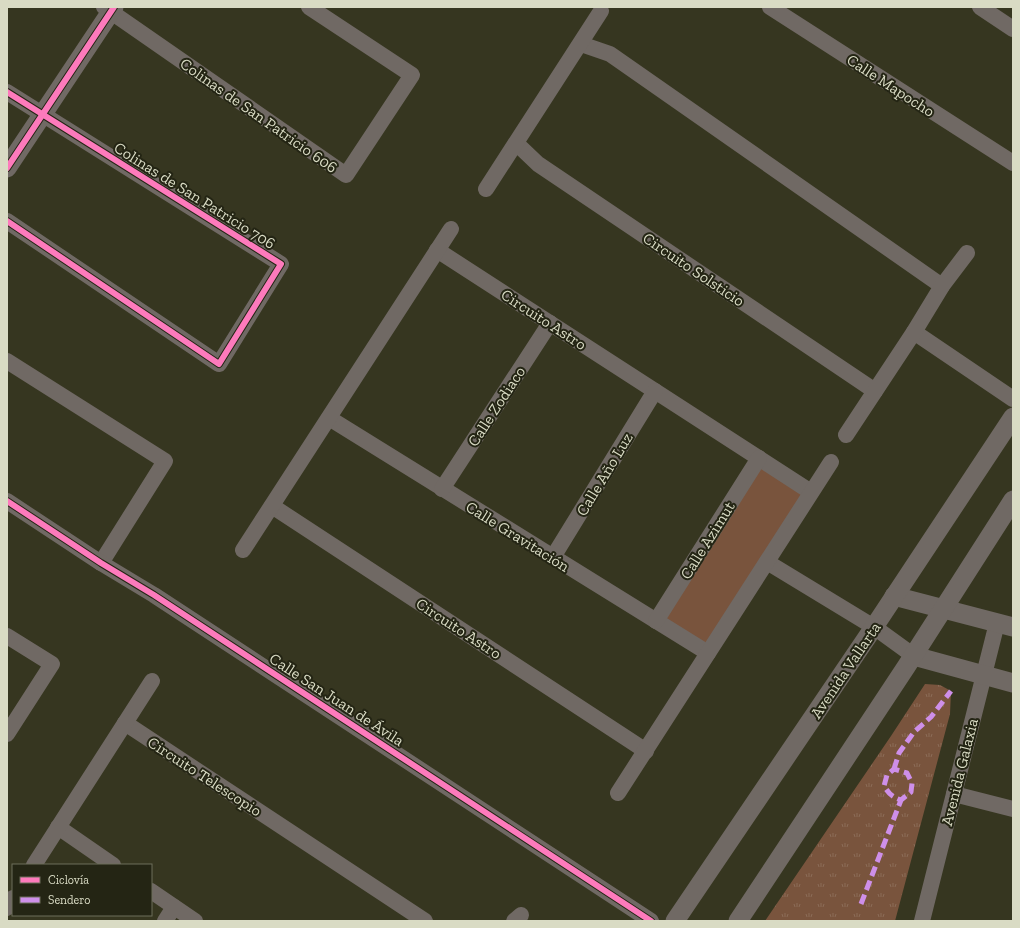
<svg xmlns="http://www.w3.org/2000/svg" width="1020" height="928" viewBox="0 0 1020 928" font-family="'Zilla Slab',serif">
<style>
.grass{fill:#79543d}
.park{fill:url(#park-tufts)}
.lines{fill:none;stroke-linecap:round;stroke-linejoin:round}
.minor{stroke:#706964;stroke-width:16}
.tertiary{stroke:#706964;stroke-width:19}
.quiet{stroke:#ce8fe9;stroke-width:5;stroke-dasharray:10 5;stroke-linecap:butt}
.cycleway-casing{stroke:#242514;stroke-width:8}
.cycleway{stroke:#fd7abc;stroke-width:6}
.labels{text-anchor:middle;stroke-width:4;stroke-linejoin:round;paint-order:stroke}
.street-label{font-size:16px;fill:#d9dbc4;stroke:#242514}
</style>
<defs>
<pattern id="park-tufts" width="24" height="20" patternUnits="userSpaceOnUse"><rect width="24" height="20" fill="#79543d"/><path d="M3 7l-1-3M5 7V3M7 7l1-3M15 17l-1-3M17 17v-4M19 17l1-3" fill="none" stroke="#8b6c57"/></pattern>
</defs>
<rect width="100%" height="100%" fill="#363620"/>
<!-- grass -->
<path class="grass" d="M759,458l52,34 -103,154 -48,-27z"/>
<!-- park -->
<path class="park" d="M925,684l15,1 11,6 -1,23 -55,207h-130l126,-185z"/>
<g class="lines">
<!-- minor -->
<g class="minor">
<path d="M104,7l242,168 66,-100 -103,-68"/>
<path d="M770,7l243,156"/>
<path d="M980,7l33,22"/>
<path d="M581,44l29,10 332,232"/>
<path d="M7,92l274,172 -62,100 -212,-143"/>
<path d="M516,143l22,21 337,227"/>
<path d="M486,189l115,-178"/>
<path d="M437,250l374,242"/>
<path d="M914,332l99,67"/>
<path d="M7,361l158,100 -64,102"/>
<path d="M329,418l379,235"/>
<path d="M846,435l68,-103 28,-46 25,-33"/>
<path d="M442,489l108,-166"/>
<path d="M7,501l94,62 53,32 497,326"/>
<path d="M272,506l374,245"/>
<path d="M243,550l208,-321"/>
<path d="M553,557l102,-166"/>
<path d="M767,562l107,65 40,29"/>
<path d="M656,621l103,-163"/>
<path d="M7,636l45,28 -45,70"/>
<path d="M125,723l300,198"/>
<path d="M618,793l213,-331"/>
<path d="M954,794l59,15"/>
<path d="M58,827l55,38"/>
<path d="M34,865l118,-184"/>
<path d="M151,891l44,30"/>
<path d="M7,908l6,-10"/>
<path d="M165,921l9,-14"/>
<path d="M514,921l7,-6"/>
<path d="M922,921l75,-298"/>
</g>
<!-- tertiary -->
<g class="tertiary">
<path d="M7,168l107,-161"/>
<path d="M894,596l119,31"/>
<path d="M914,656l99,27"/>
<path d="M675,921l199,-294 139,-210"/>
<path d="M738,921l168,-254 107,-167"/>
</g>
<!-- quiet -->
<g class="quiet">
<path d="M894,769l5,-16 15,-21 17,-15 20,-26"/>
<path d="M861,904l40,-104c-9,-3 -12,-6 -17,-14l3,-11 7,-6 13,4 5,10 -1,9 -10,8"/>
</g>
<defs>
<g id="cycleway">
<path d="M7,92l274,172 -62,100 -212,-143"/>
<path d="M7,168l107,-161"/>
<path d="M7,501l94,62 53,32 497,326"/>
</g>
</defs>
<!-- cycleway casing -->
<use href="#cycleway" class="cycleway-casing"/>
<!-- cycleway -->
<use href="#cycleway" class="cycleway"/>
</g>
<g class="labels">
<!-- street labels -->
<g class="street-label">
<text transform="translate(891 85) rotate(33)" y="6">Calle Mapocho</text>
<text transform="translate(259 115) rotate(35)" y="6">Colinas de San Patricio 606</text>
<text transform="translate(195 195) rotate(32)" y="6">Colinas de San Patricio 706</text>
<text transform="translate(694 269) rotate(34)" y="6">Circuito Solsticio</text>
<text transform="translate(544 319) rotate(33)" y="6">Circuito Astro</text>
<text transform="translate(496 406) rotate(-57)" y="6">Calle Zodiaco</text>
<text transform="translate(604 474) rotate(-59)" y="6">Calle Año Luz</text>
<text transform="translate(518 536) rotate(32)" y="6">Calle Gravitación</text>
<text transform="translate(707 540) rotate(-58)" y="6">Calle Azimut</text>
<text transform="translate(459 628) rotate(33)" y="6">Circuito Astro</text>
<text transform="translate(845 670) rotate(-56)" y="6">Avenida Vallarta</text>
<text transform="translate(337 699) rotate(33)" y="6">Calle San Juan de Ávila</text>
<text transform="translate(959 772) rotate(-76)" y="6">Avenida Galaxia</text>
<text transform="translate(205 776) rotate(33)" y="6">Circuito Telescopio</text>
</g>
</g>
<!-- border -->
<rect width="1020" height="928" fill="none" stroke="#d9dbc4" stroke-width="16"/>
<!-- legend -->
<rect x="12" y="864" width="140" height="52" fill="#242514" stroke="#6c6e5a"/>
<rect x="20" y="877" width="20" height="6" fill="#fd7abc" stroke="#6c6e5a"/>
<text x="48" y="884" font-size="12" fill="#d9dbc4">Ciclovía</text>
<rect x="20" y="897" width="20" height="6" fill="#ce8fe9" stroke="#6c6e5a"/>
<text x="48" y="904" font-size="12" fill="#d9dbc4">Sendero</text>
</svg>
